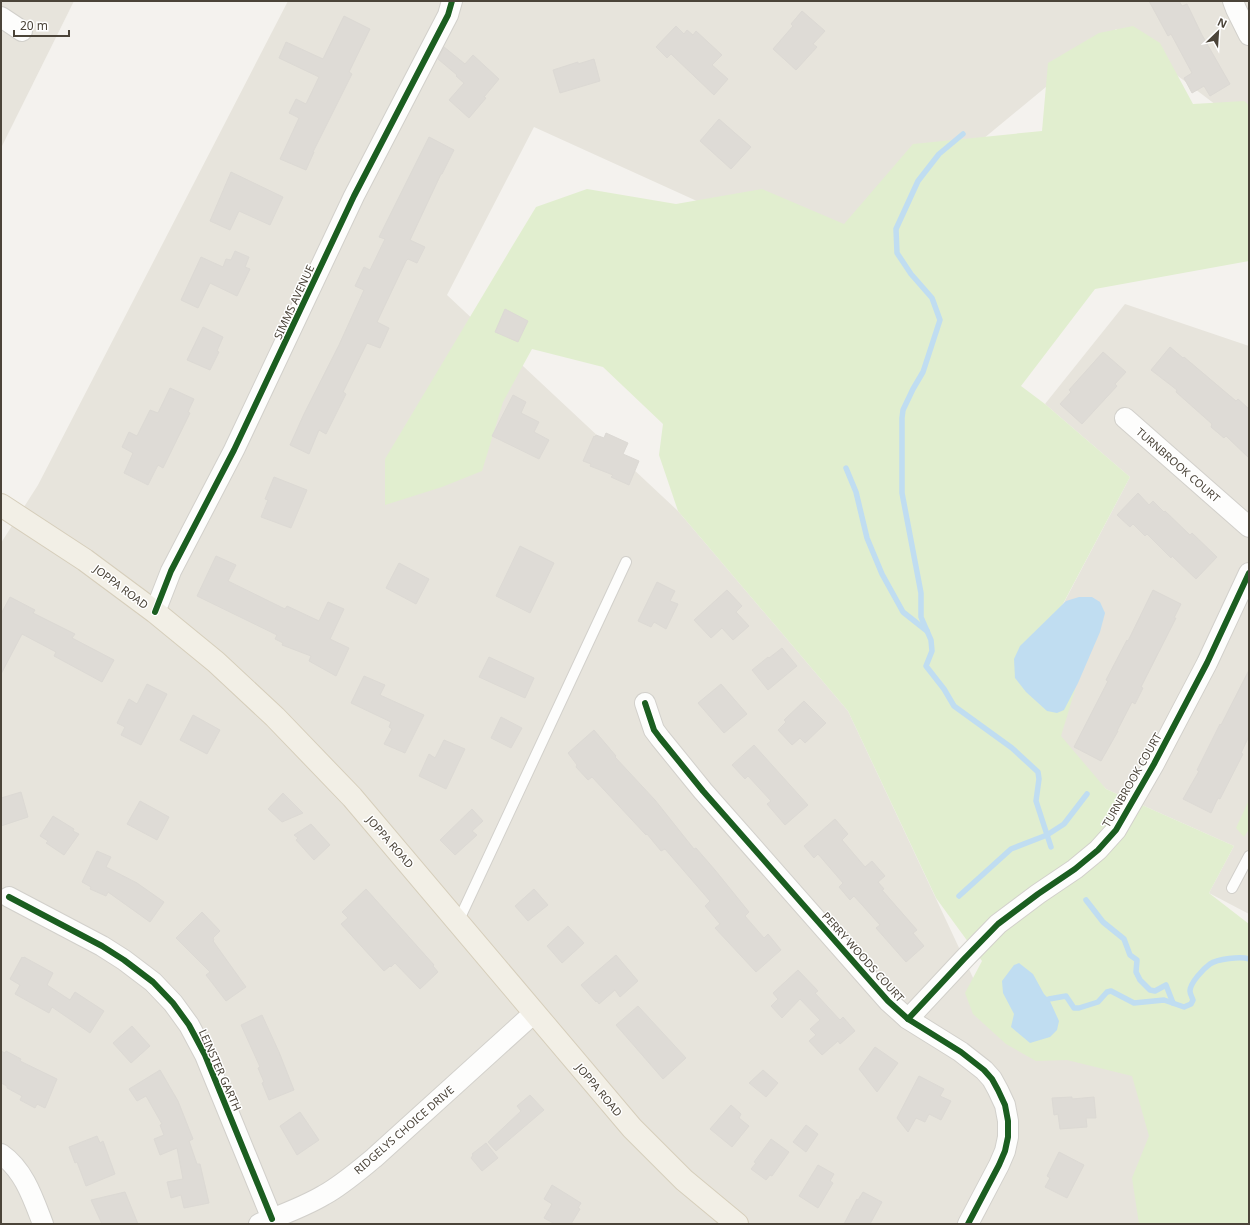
<svg xmlns="http://www.w3.org/2000/svg" width="1250" height="1225" viewBox="0 0 1250 1225" font-family="'Noto Sans',sans-serif">
<style>
.residential{fill:#e7e4dc}
.green{fill:#e1eecf}
.water{fill:#c0ddf1}
.lines{fill:none;stroke-linecap:round;stroke-linejoin:round}
.stream{stroke:#c0ddf1;stroke-width:5.5}
.building{fill:#dedbd6;stroke:#dcd9d4}
.lane-casing{stroke:#d2d0cb;stroke-width:12}
.street-casing{stroke:#d2d0cb;stroke-width:22}
.primary-casing{stroke:#d6cebb;stroke-width:24}
.lane{stroke:#fdfdfc;stroke-width:10}
.street{stroke:#fdfdfc;stroke-width:20}
.primary{stroke:#f2efe6;stroke-width:22}
.cycleway-casing{stroke:#fff;stroke-width:8}
.cycleway{stroke:#1b5e20;stroke-width:6}
.labels{text-anchor:middle;stroke-width:3;stroke-linejoin:round;paint-order:stroke}
.street-label{font-size:11px;fill:#4b4439;stroke:#fff}
</style>
<rect width="100%" height="100%" fill="#f4f2ee"/>
<!-- residential -->
<g class="residential">
<path d="M1,1h73l-73,147z"/>
<path d="M288,1h961v129l-133,-101 -283,234 -299,-136 -87,168 231,216 170,200 150,320 152,35 24,158h-1173v-681l37,-58z"/>
<path d="M1125,304l124,42v568l-40,-21 25,-47 -128,-57 -90,-95 114,-217 -85,-73z"/>
</g>
<!-- green -->
<g class="green">
<path d="M1133,26l27,17 33,61 51,-3 5,4v156l-154,28 -74,97 24,18 85,73 -84,159 27,21 2,33 -14,46 45,53 128,57 -25,47 40,31v300h-110l-7,-46 17,-42 -17,-60 -65,-16 -31,1 -30,-17 -33,-30 -8,-21 17,-32 -46,-63 -88,-187 -170,-200 -19,-56 4,-31 -60,-57 -71,-18 -29,53 -21,69 -40,16 -57,18v-46l131,-219 20,-33 51,-18 89,15 86,-15 82,35 69,-80 129,-13 6,-68 51,-30z"/>
<path d="M1249,800v29l-5,8 -8,-9z"/>
</g>
<!-- water -->
<g class="water">
<path d="M1079,597h13l8,5 5,11 -5,19 -22,51 -14,27 -7,3 -10,-2 -21,-19 -11,-14 -1,-19 6,-13 46,-45z"/>
<path d="M1019,963l14,11 11,20 5,5 10,22 -2,9 -7,7 -20,6 -19,-16 3,-13 -11,-21 -1,-12 12,-16z"/>
</g>
<g class="lines">
<!-- stream -->
<g class="stream">
<path d="M963,134l-24,20 -21,27 -22,48 1,24 14,21 21,24 8,22 -17,52 -10,17 -10,21 -1,8v75l19,100v24l10,23 1,11 -6,15 18,23 10,17 58,42 26,24 1,7 -3,22 15,46"/>
<path d="M846,468l10,24 11,46 15,36 21,38 24,19"/>
<path d="M959,896l52,-47 36,-14 17,-11 23,-30"/>
<path d="M1086,900l17,22 21,17 6,16 7,5 -1,12 4,8 10,10 5,1 11,-6 7,18"/>
<path d="M1049,999l17,-3 8,12h5l19,-6 9,-10 4,-1 23,12 30,-3 20,7 7,-3 2,-4c-1,-3 -3,-6 -3,-9 0,-8 13,-22 20,-27 7,-5 31,-8 39,-5"/>
</g>
</g>
<!-- building -->
<g class="building">
<path d="M1149,1h30l3,5 5,-2 15,31 28,49 -20,12 -6,-10 -12,7 -8,-15 8,-5 -21,-39 -3,2z"/>
<path d="M802,11l23,20 -12,13 4,3 -21,23 -23,-21 20,-23 -2,-2z"/>
<path d="M344,16l26,13 -21,43 3,2 -39,78h1l-8,18 -26,-11 19,-41 -10,-5 7,-14 10,5 13,-27 -40,-19 7,-16 37,17z"/>
<path d="M676,26l8,8 3,-4 6,5 3,-4 26,24 -10,10 16,14 -14,16 -43,-41 -4,4 -11,-11z"/>
<path d="M444,47l21,17 8,-9 26,24 -15,18 2,1 -17,20 -20,-18 15,-17 -8,-7 1,-1 -19,-16z"/>
<path d="M594,59l6,22 -40,12 -7,-23 25,-8v2z"/>
<path d="M719,119l32,28 -20,22 -31,-28z"/>
<path d="M429,137l25,13 -12,24h-1l-31,66 15,7 -8,16 -9,-4 -2,2 -29,61 12,6 -9,20 -13,-5 -24,49 3,2 -20,40 -7,-4 -10,24 -19,-9 14,-31 35,-69 25,-55 -9,-4 9,-19 6,3 15,-31 -6,-2z"/>
<path d="M231,172l52,25 -13,28 -31,-14 -9,19 -20,-9z"/>
<path d="M235,251l14,6 -4,10 5,2 -13,27 -27,-13 -12,25 -17,-8 20,-43 22,10 3,-8 5,1z"/>
<path d="M505,309l23,12 -10,21 -23,-10z"/>
<path d="M203,327l20,10 -6,14 2,1 -9,18 -23,-10z"/>
<path d="M1170,347l13,11 1,-1 52,44 2,-2 11,10v49l-23,-22 -2,2 -13,-11 1,-3 -36,-32 1,-2 -26,-20z"/>
<path d="M1103,352l23,20 -11,12 2,2 -35,38 -22,-20 11,-12 -2,-2z"/>
<path d="M170,388l24,11 -6,13 2,1 -27,55 -5,-3 -10,20 -24,-12 9,-20 -11,-6 7,-15 8,4 13,-26 8,3z"/>
<path d="M513,395l13,7 -5,11 18,9 -5,10 15,8 -10,19 -47,-23z"/>
<path d="M606,433l22,10 -5,11 16,7 -10,24 -18,-8 2,-2 -23,-9 1,-2 -8,-3 11,-25 1,1 1,-2 8,3z"/>
<path d="M274,477l33,13 -16,38 -30,-11 7,-17 -3,-1z"/>
<path d="M1138,493l11,12 4,-4 11,11 1,-1 25,24 2,-2 25,24 -21,22 -24,-23 -1,2 -24,-24 -2,2 -12,-12 -3,3 -13,-12z"/>
<path d="M520,546l34,17 -24,50 -34,-17z"/>
<path d="M216,556l20,9 -8,16 57,28 2,-3 32,15 9,-19 16,7 -14,30 19,9 -13,28 -27,-15 2,-5 -29,-11 1,-2 -8,-4 2,-4 -80,-39z"/>
<path d="M399,563l30,16 -13,25 -30,-16z"/>
<path d="M657,582l18,9 -5,10 8,3 -12,25 -12,-7 -3,5 -13,-6z"/>
<path d="M727,590l15,16 -6,6 13,14 -16,14 -11,-12 -11,10 -17,-18z"/>
<path d="M1153,590l28,14 -7,14h2l-35,69 2,1 -8,16 -3,-2 -15,29h1l-17,30 -27,-14 34,-66 -2,-1 21,-40 1,1z"/>
<path d="M10,597l25,13 -2,3 42,21 -3,4 42,22 -12,22 -48,-26 2,-4 -34,-18 -21,40v-60z"/>
<path d="M782,648l15,18 -29,24 -16,-20 16,-13 1,1z"/>
<path d="M489,657l45,21 -9,20 -46,-21z"/>
<path d="M1249,670v66l-8,17 2,1 -23,45 -2,-1 -7,15 -28,-14 16,-28 -2,-1 23,-46 1,1z"/>
<path d="M364,676l21,9 -5,10 44,20 -19,38 -21,-9 8,-15 -3,-2 2,-5 -40,-19z"/>
<path d="M147,684l20,10 -26,51 -20,-10 4,-8 -8,-4 12,-24 8,5z"/>
<path d="M721,684l26,30 -23,19 -26,-30z"/>
<path d="M804,701l22,22 -21,20 -5,-5 -8,7 -14,-15 8,-8 -2,-2z"/>
<path d="M193,715l27,15 -13,24 -27,-14z"/>
<path d="M501,717l21,11 -11,20 -20,-10z"/>
<path d="M594,730l22,26 -1,1 40,43 39,49 2,-1 19,22 34,42 -4,4 19,22 4,-4 13,16 -25,22 -41,-44 5,-4 -15,-18 5,-5 -45,-52 -4,2 -14,-17 -1,1 -54,-58 -4,3 -12,-13 1,-2 -9,-12z"/>
<path d="M444,740l21,9 -19,40 -27,-13 10,-22 6,4z"/>
<path d="M754,745l54,60 -23,20 -18,-21 4,-3 -23,-25 -3,3 -13,-14z"/>
<path d="M21,792l7,25 -27,9v-28z"/>
<path d="M283,793l20,20 -21,9 -14,-13z"/>
<path d="M140,801l29,16 -12,23 -30,-16z"/>
<path d="M472,809l11,12 -11,10 5,4 -22,20 -15,-15z"/>
<path d="M53,816l21,13 -1,2 6,3 -15,21 -18,-12 2,-2 -8,-5z"/>
<path d="M835,819l13,15 -6,6 23,27 7,-6 13,15 -7,6 6,7 -2,1 35,40 -4,3 11,13 -18,16 -30,-34 4,-3 -26,-29 -4,4 -11,-13 4,-4 -25,-29 -4,4 -10,-12z"/>
<path d="M311,824l19,21 -16,15 -18,-20 2,-2 -4,-3z"/>
<path d="M97,851l14,6 -5,10 31,16 27,19 -14,20 -42,-30 -2,4 -16,-7 1,-2 -9,-5z"/>
<path d="M366,889l68,76 -1,1 5,6 -18,17 -25,-26 -4,4 -1,-1 -6,5 -43,-47 7,-6 -6,-6z"/>
<path d="M534,889l14,16 -20,16 -13,-15z"/>
<path d="M202,912l18,19 -7,7 1,2 -1,1 33,46 -20,14 -20,-26 4,-3 -34,-34z"/>
<path d="M568,926l16,17 -22,20 -15,-17z"/>
<path d="M616,955l22,26 -18,16 -5,-7 -16,14 -2,-3 -1,1 -15,-17z"/>
<path d="M22,957l1,1 1,-1 29,16 -6,12 23,15 5,-8 29,19 -14,22 -38,-26 -3,6 -34,-19 5,-9 -10,-6z"/>
<path d="M798,970l20,21 -3,2 25,27 3,-3 12,14 -15,13 -2,-3 -16,14 -13,-14 7,-6 -6,-6 10,-9 -20,-21 -18,19 -11,-12 7,-7 -5,-6z"/>
<path d="M638,1006l48,52 -23,21 -47,-54z"/>
<path d="M262,1015l17,37 15,38 -25,10 -7,-17 2,-1 -6,-14 2,-1 -19,-42z"/>
<path d="M132,1026l18,20 -19,17 -18,-20z"/>
<path d="M875,1047l23,16 -21,29 -18,-23z"/>
<path d="M1,1051l4,2 1,-2 15,8 -1,2 37,18 -12,29 -8,-4 -2,4 -15,-8 2,-4 -15,-8v-2l-6,-3z"/>
<path d="M160,1070l18,31 15,38 -4,2 8,23h3l9,39 -25,5 -3,-13 -10,3 -4,-16 16,-3 -6,-31 -17,7 -6,-16 10,-4 -4,-10 2,-1 -16,-28 -9,5 -8,-12z"/>
<path d="M763,1070l15,13 -12,14 -17,-14z"/>
<path d="M919,1076l25,13 -4,7 11,5 -10,19 -12,-6 -4,8 -9,-4 -8,14 -11,-14z"/>
<path d="M530,1095l14,15 -48,41 -8,-9 33,-31 -4,-5z"/>
<path d="M1072,1097v2l22,-2 2,21h-10l1,9 -27,2 -2,-15 -4,1 -2,-17z"/>
<path d="M731,1105l10,9 -2,4 10,8 -17,21 -22,-18z"/>
<path d="M300,1112l19,28 -22,15 -17,-29z"/>
<path d="M806,1125l12,9 -12,18 -13,-10z"/>
<path d="M97,1136l3,7 3,-2 12,33 -29,12 -9,-24 -2,1 -6,-16z"/>
<path d="M771,1139l18,13 -17,24 -2,-1 -4,5 -15,-11 5,-6 -2,-1z"/>
<path d="M486,1143l12,15 -16,13 -11,-13 2,-3 -1,-1z"/>
<path d="M1059,1152l25,13 -17,33 -22,-11 5,-9 -3,-2z"/>
<path d="M818,1165l16,9 -4,7 3,2 -15,25 -19,-12z"/>
<path d="M552,1185l29,18 -3,5 2,1 -9,15h-16l-11,-6 8,-14 -8,-5z"/>
<path d="M125,1192l13,32h-36l-11,-24z"/>
<path d="M863,1192l19,10 -12,22h-26l13,-25 1,1z"/>
</g>
<g class="lines">
<defs>
<g id="lane">
<path d="M1232,888l17,-32"/>
<path d="M458,922l168,-360"/>
</g>
<g id="street">
<path d="M1233,1l3,8 13,26"/>
<path d="M1,17l21,14"/>
<path d="M1125,418l124,109"/>
<path d="M155,612l16,-41 63,-121 120,-254 94,-181 4,-14"/>
<path d="M645,703l9,27 6,8 43,53 185,210 20,18 53,33 23,18 8,9 6,11 7,15 3,16v16l-3,14 -6,14 -31,59"/>
<path d="M9,897l93,49 22,14 29,22 20,21 16,22 16,30 67,164"/>
<path d="M908,1019l56,-60 34,-35 40,-30 37,-25 23,-19 18,-20 38,-66 53,-101 42,-90"/>
<path d="M1,1154c23,16 32,44 42,70"/>
<path d="M259,1224c22,-9 45,-17 65,-29 18,-10 34,-24 50,-37l160,-145"/>
</g>
<path id="primary" d="M1,505l84,55 70,52 61,50 59,55 77,80 280,331 52,52 53,44"/>
</defs>
<!-- lane casing -->
<use href="#lane" class="lane-casing"/>
<!-- street casing -->
<use href="#street" class="street-casing"/>
<!-- primary casing -->
<use href="#primary" class="primary-casing"/>
<!-- lane -->
<use href="#lane" class="lane"/>
<!-- street -->
<use href="#street" class="street"/>
<!-- primary -->
<use href="#primary" class="primary"/>
<defs>
<g id="cycleway">
<path d="M155,612l16,-41 63,-121 120,-254 94,-181 4,-14"/>
<path d="M645,703l9,27 6,8 43,53 185,210 20,18 53,33 23,18 8,9 6,11 7,15 3,16v16l-3,14 -6,14 -31,59"/>
<path d="M9,897l93,49 22,14 29,22 20,21 16,22 16,30 67,164"/>
<path d="M908,1019l56,-60 34,-35 40,-30 37,-25 23,-19 18,-20 38,-66 53,-101 42,-90"/>
</g>
</defs>
<!-- cycleway casing -->
<use href="#cycleway" class="cycleway-casing"/>
<!-- cycleway -->
<use href="#cycleway" class="cycleway"/>
</g>
<g class="labels">
<!-- street labels -->
<g class="street-label">
<text transform="translate(294 302) rotate(-65)" y="4">SIMMS AVENUE</text>
<text transform="translate(1178 465) rotate(41)" y="4">TURNBROOK COURT</text>
<text transform="translate(121 587) rotate(37)" y="4">JOPPA ROAD</text>
<text transform="translate(1132 780) rotate(-60)" y="4">TURNBROOK COURT</text>
<text transform="translate(390 842) rotate(49)" y="4">JOPPA ROAD</text>
<text transform="translate(863 957) rotate(48)" y="4">PERRY WOODS COURT</text>
<text transform="translate(220 1070) rotate(66)" y="4">LEINSTER GARTH</text>
<text transform="translate(599 1090) rotate(50)" y="4">JOPPA ROAD</text>
<text transform="translate(404 1130) rotate(-41)" y="4">RIDGELYS CHOICE DRIVE</text>
</g>
</g>
<!-- border -->
<rect width="1250" height="1225" fill="none" stroke="#4b4439" stroke-width="4"/>
<!-- north arrow -->
<g transform="translate(1218 32) rotate(25)" stroke="#ffffff" stroke-width="3" paint-order="stroke">
<path d="M0-3L7 15L0 10L-7 15Z" fill="#4b4439"/>
<text y="-6" font-size="11" font-weight="bold" text-anchor="middle" fill="#4b4439">N</text>
</g>
<!-- scale -->
<path d="M14 30v6h55v-6" fill="none" stroke="#4b4439" stroke-width="2"/>
<text x="20" y="30" font-size="12" fill="#4b4439" stroke="#ffffff" stroke-width="3" paint-order="stroke">20 m</text>
</svg>
